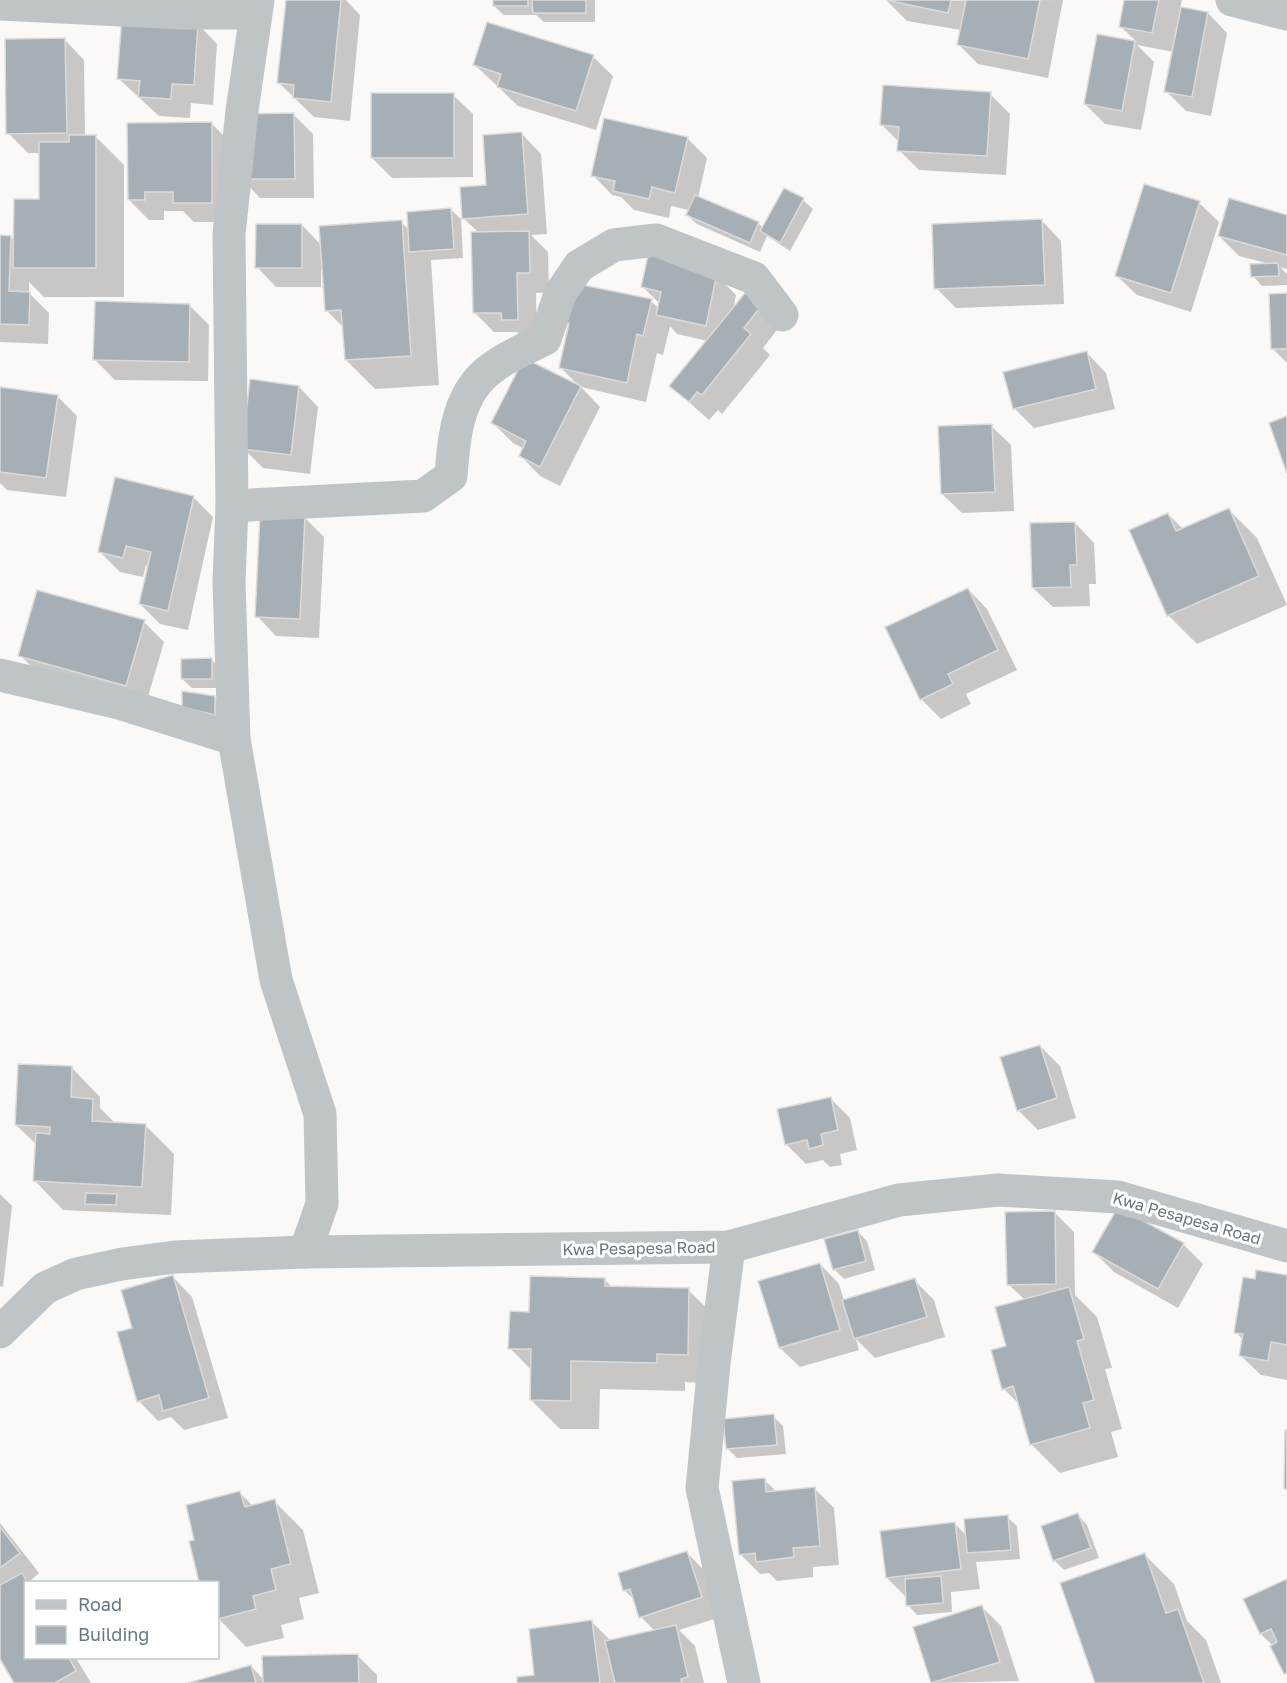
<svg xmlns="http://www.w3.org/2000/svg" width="1287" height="1683" viewBox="0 0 1287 1683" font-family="'Golos Text',sans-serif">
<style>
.shadow{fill:#0003}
.building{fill:#a6afb5;stroke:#dcdbda;stroke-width:1.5}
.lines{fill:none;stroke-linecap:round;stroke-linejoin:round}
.minor{stroke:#bfc4c7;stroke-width:33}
.labels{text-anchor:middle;stroke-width:6;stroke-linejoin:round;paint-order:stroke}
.street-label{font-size:16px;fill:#667781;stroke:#fff}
</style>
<rect width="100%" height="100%" fill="#faf9f8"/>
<!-- shadow -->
<g class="shadow">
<path d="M287,0h59l14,15 -10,106 -36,-4 -36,-35z"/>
<path d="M494,0h101v22h-51l-8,-7h-32l-10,-9z"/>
<path d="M1063,0l-15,78 -70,-14 -20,-20 3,-14 -54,-9 -20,-20z"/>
<path d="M1125,0h57l-2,8 28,5 19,20 -16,83 -25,-5 -20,-20 8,-39 -37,-7 17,17 -13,68 -36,-6 -20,-20 13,-69 39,7 -17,-16z"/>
<path d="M198,24l19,20 -4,61 -22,-2 -1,15 -31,-2 -40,-37z"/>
<path d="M65,40l19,20 1,76h10l29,29v132h-80l-15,-15v11l20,20 -1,31 -48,-2v-105h11l4,5 25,-41v-48h-12l-20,-20z"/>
<path d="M593,57l20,19 -17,54 -78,-24 -43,-41z"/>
<path d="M990,94l20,20 -4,61 -87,-5 -20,-20v-8l-17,-17z"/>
<path d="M453,95l20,19v63l-81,1 -20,-20z"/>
<path d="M293,114l20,20 1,64h-54l-19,-20z"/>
<path d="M211,123l20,20 1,79h-38l-11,-11h-19v9h-15l-20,-20z"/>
<path d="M522,134l19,20 6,80 -16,1 17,17 1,40 -13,1 1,46h-14l-6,-7h-23l-19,-19 4,-80 -16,-15z"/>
<path d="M687,138l20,20 -9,40 60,25 5,5 40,-28 10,9 -23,42 -23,-15 -7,16 -63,-28 -10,-9 2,-5 -18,-4 -2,12 -35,-8 -13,-13 -9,-2 -19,-20z"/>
<path d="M1199,203l20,19 -28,90 -54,-17 -20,-19z"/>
<path d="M451,210l10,9 2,39 -32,2 8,125 -64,4 -29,-29 -2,-32 -17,-17 -3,-41h-3v17h-45l-19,-20 45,-42 20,21 79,-24 8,8z"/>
<path d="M1287,216v53l-7,-2 7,7v11l-25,1 -9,-10 17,-12 -31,-8 -20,-20z"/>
<path d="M1042,221l19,20 3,63 -108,4 -20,-20z"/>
<path d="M716,275l20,20 -3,16 12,-16 35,31 -17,22 7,7 -48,59 -4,-4 -9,10 -38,-34 37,-45 -31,-7 -7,-8 -7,29 -6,-2 -11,49 -65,-15 19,20 -40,79 -20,-10 -19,-20 3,-7 -11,-6 -20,-20 86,-37 -18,-18 9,-42 -4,-4 85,-21 8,8 1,-5 -17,-17z"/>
<path d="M1287,295v68l-15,-15z"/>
<path d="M189,305l20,20 -1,56 -93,-1 -20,-20z"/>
<path d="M1087,353l19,20 9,36 -81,19 -20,-20z"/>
<path d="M299,387l19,20 -8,67 -47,-6 -20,-20z"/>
<path d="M0,388l57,8 20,20 -11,81 -59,-7 -7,-7z"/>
<path d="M991,426l20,19 3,66 -52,2 -20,-19z"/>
<path d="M193,497l20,20 -25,113 -28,-6 -20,-20 9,-38 -3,-1 -3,12 -23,-5 -20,-20z"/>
<path d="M1228,509l29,29 30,67 -90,39 -29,-29v-101l15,15z"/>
<path d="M304,517l20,20 -5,101 -43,-2 -19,-20z"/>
<path d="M1075,523l19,20 2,41h-7l1,22 -37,1 -20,-19z"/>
<path d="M968,589l19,20 30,61 -51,24 5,10 -30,15 -20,-20z"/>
<path d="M144,622l20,20 -18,62 -106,-29 -20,-20z"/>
<path d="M212,660l9,10v18h-29l-10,-9z"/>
<path d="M215,698l9,9v17l-31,-8z"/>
<path d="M1040,1046l20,20 16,52 -38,12 -20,-20z"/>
<path d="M72,1068l28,29v11l16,16 29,1 29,29 -3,61 -108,-5 -28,-29 2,-36 -21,-20z"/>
<path d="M830,1098l20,20 7,32 -17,4 2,11 -12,2 -7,-7 -17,4 -20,-20z"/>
<path d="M0,1194l12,12 -9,81 -3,-1z"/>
<path d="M1054,1212l20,20 1,63 22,22 15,51 -7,1 17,60 -11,3 7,25 -58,16 -29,-29 -11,-39 -16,-16 4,-42 17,-47 -17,-16z"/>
<path d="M858,1232l9,9 8,29 -31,9 -10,-10z"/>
<path d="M1183,1244l20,20 -25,44 -64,-36 -20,-20z"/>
<path d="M820,1264l19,20 5,17 70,-21 20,20 11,37 -70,21 -19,-19 3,11 -59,17 -20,-19z"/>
<path d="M1287,1276v104l-26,-5 -20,-19 2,-16 -7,-8 20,-51z"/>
<path d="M173,1277l19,20 36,121 -44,12 -13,-13 -13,4 -19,-20 -5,-72z"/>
<path d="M604,1279l9,9 75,2 29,28 -1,66 -31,-2v9l-85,-2 -1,40h-39l-29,-29 1,-29 -22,-23 21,-35z"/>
<path d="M773,1416l10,10 3,28 -49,4 -9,-9z"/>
<path d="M764,1480l13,12 38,-3 19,19 5,57 -26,2v10l-36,4 -8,-8 -9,1 -20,-20z"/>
<path d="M240,1493l13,13 21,-5 29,29 16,63 -20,5 5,21 -23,6 3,13 -38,9 -28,-29v-36h-17l-10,-40 5,-1z"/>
<path d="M1078,1515l9,10 12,33 -35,12 -10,-10z"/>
<path d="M1007,1517l10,9 3,33 -44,3 4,27 -29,3 1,20 -35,3 -9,-10 -1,-7 -20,-20 67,-55 13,13z"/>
<path d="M0,1523l39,50 -10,9h-3v76h50l15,25h-76l-15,-27z"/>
<path d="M687,1553l19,19 15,45 -42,13 16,16 9,37h-185l17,-7 56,-54 19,19 44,-10 -14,-14 -5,-16 -12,-11z"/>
<path d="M1145,1555l29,29 13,37 19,19 15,43h-124z"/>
<path d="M1287,1580v95l-14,-29 -12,-12z"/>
<path d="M982,1607l19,19 18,55 -86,2 -18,-55z"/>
<path d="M358,1656l19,19v8h-184l58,-17 13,14z"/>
</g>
<!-- building -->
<g class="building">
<path d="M286,0h55l-10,102 -38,-4 1,-13 -17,-2z"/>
<rect x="493" y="0" width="35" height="6"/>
<path d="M532,0h54v13h-53z"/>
<path d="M886,0h65l-3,13z"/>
<path d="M966,0h74l-12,59 -71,-14z"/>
<path d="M1124,0h35l-7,33 -33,-6z"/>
<path d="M1181,7l27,5 -16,85 -28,-5z"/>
<path d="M122,17l76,5 -4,63 -22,-1 -1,15 -33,-2 2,-16 -23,-2z"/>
<path d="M487,22l107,33 -18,56 -79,-24 4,-13 -28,-9z"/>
<path d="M1097,34l38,7 -13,70 -38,-7z"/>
<path d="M65,38l2,95 -61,1 -1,-95z"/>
<path d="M883,85l108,7 -4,64 -90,-5 2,-24 -19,-2z"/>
<rect x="371" y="93" width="83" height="65"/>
<path d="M294,113l1,66h-56l5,-65z"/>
<path d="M604,118l84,19 -13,56 -23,-6 -3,12 -36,-8 2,-10 -24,-5z"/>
<path d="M212,122v81h-39v-11h-28v8h-17l-1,-77z"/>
<path d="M522,132l6,82 -66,5 -2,-32 26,-2 -3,-50z"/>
<path d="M69,135h27v133h-83l1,-69h25v-57h30z"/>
<path d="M1144,184l56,17 -29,92 -56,-17z"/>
<path d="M784,188l20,10 -24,45 -20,-12z"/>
<path d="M695,195l64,27 -9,21 -64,-28z"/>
<path d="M1229,198l58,17v40l-69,-19z"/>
<path d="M451,208l3,41 -45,3 -2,-40z"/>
<path d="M1042,219l3,66 -111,4 -2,-65z"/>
<path d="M402,220l9,136 -66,4 -4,-50 -16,1 -6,-85z"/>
<path d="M256,224h46v44h-47z"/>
<path d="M529,231l1,42h-13l1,47h-16l-1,-7h-28l-2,-81z"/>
<path d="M0,235l11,1 -2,55 21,1 -1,33 -29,-1z"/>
<path d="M650,247l67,26 -11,53 -50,-11 5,-23 -20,-5z"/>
<path d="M1278,263l1,13 -28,1 -1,-13z"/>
<path d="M573,283l79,16 -9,37 -6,-2 -10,49 -68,-15 10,-45 -5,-1z"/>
<path d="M745,293l16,13 -17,22 7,6 -49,61 -5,-3 -8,10 -20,-16z"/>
<path d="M1287,293v56h-16l-2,-55z"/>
<path d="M95,301l95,3 -1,58 -96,-2z"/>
<path d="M1087,351l9,38 -83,20 -10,-37z"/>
<path d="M524,358l57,28 -41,81 -21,-11 7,-15 -35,-18z"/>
<path d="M250,379l49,7 -8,69 -49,-6z"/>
<path d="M0,387l58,8 -12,83 -46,-6z"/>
<path d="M1287,416v58l-18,-51z"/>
<path d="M992,424l3,68 -54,2 -3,-68z"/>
<path d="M115,477l79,19 -26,115 -29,-7 12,-52 -25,-6 -3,12 -25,-6z"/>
<path d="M1229,508l30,68 -92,40 -38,-86 39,-17 8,18z"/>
<path d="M260,514l45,2 -5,103 -45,-2z"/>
<path d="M1075,522l2,43h-7l1,22 -39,1 -2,-65z"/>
<path d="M968,588l30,62 -50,24 5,10 -33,16 -35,-73z"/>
<path d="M37,590l108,30 -19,66 -108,-30z"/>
<path d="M212,658v21h-31v-20z"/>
<path d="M182,691l33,5v19l-33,-8z"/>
<path d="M1040,1045l17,53 -40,13 -17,-54z"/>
<path d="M18,1064l54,2 -1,31 22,2 -1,22 54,3 -4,63 -109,-6 3,-48 14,1v-7l-35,-2z"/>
<path d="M831,1097l7,33 -17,4 2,11 -14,4 -2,-9 -22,5 -8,-36z"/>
<path d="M86,1193l31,1 -1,11 -31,-1z"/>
<path d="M1118,1207l66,36 -26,46 -66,-37z"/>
<path d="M1055,1211l1,73 -49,1 -2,-73z"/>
<path d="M858,1230l8,31 -33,9 -9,-31z"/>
<path d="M820,1263l20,67 -61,18 -21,-67z"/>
<path d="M1256,1270l31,5v70l-16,-3 -3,19 -29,-5 4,-22 -9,-1 9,-56 12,2z"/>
<path d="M173,1275l36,123 -46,13 -4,-16 -22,7 -20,-70 15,-4 -11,-38z"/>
<path d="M530,1276l75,2v8l84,2 -1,67 -31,-1v9l-86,-2v40l-41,-1 1,-51h-23l2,-38 19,1z"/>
<path d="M915,1278l12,39 -73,22 -12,-39z"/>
<path d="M1069,1287l15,52 -7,2 17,59 -11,3 7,25 -60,17 -17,-59 -11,4 -11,-40 15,-4 -11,-39z"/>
<path d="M774,1414l3,31 -51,4 -3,-30z"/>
<path d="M1285,1430h2v59h-3z"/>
<path d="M765,1478l1,14 49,-5 5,59 -27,2 1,9 -38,5 -1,-9 -16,2 -7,-74z"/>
<path d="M240,1491l5,16 30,-8 16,65 -20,5 5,21 -23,6 3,13 -38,10v-37h-19l-10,-41 5,-1 -8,-35z"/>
<path d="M1078,1513l13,35 -38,13 -12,-35z"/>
<path d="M1008,1515l3,35 -44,3 -3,-34z"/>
<path d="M955,1522l6,47 -75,9 -6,-47z"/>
<path d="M0,1527l20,26 -20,15z"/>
<path d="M687,1551l15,46 -63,21 -9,-29 -7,2 -5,-18z"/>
<path d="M1145,1553l21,60 12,-4 26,74h-109l-35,-100z"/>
<path d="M22,1573l5,9 -1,76h43l7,13 -21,12h-41l-14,-24v-74z"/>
<path d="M941,1576l2,27 -37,3 -1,-27z"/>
<path d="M1287,1579v94l-3,1 -14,-28 7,-4 -6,-13 -11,5 -17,-35z"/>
<path d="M982,1605l18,57 -69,21 -18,-56z"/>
<path d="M592,1620l8,63h-83v-6l17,-2 -5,-46z"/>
<path d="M676,1625l12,52 -7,2 1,4h-67l-10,-42z"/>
<path d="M358,1654l1,29h-96l-1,-27z"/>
<path d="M251,1665l5,18h-68z"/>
</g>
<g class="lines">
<!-- minor -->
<g class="minor">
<path d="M258,0l-16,111 -13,123 3,272 -3,76 5,157 42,241 44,134 2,90 -17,48"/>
<path d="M1232,0l55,14"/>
<path d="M0,4l182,9h73"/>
<path d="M232,506l191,-10 28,-20c3,-39 6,-83 41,-108 15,-12 36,-20 53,-29l15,-45 19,-28 35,-21 42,-5 98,38 28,37"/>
<path d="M0,675l119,28 115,36"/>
<path d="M729,1247l-15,117 -12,124 42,195"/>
<path d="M0,1332l45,-44 31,-14 46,-10 53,-7 130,-5 424,-5 170,-47 99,-10 120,7 169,49"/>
</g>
</g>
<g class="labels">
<!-- street labels -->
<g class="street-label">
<text transform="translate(1187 1218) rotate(16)" y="6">Kwa Pesapesa Road</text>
<text transform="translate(639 1248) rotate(-1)" y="6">Kwa Pesapesa Road</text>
</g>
</g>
<!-- legend -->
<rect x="24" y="1581" width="195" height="78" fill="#ffffff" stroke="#c2c9cd" stroke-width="1.5"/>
<rect x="36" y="1600" width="30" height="9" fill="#bfc4c7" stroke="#c2c9cd" stroke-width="1.5"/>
<text x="78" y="1611" font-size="18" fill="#667781">Road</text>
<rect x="36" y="1626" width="30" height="18" fill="#a6afb5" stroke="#c2c9cd" stroke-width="1.5"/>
<text x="78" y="1641" font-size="18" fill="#667781">Building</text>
</svg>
